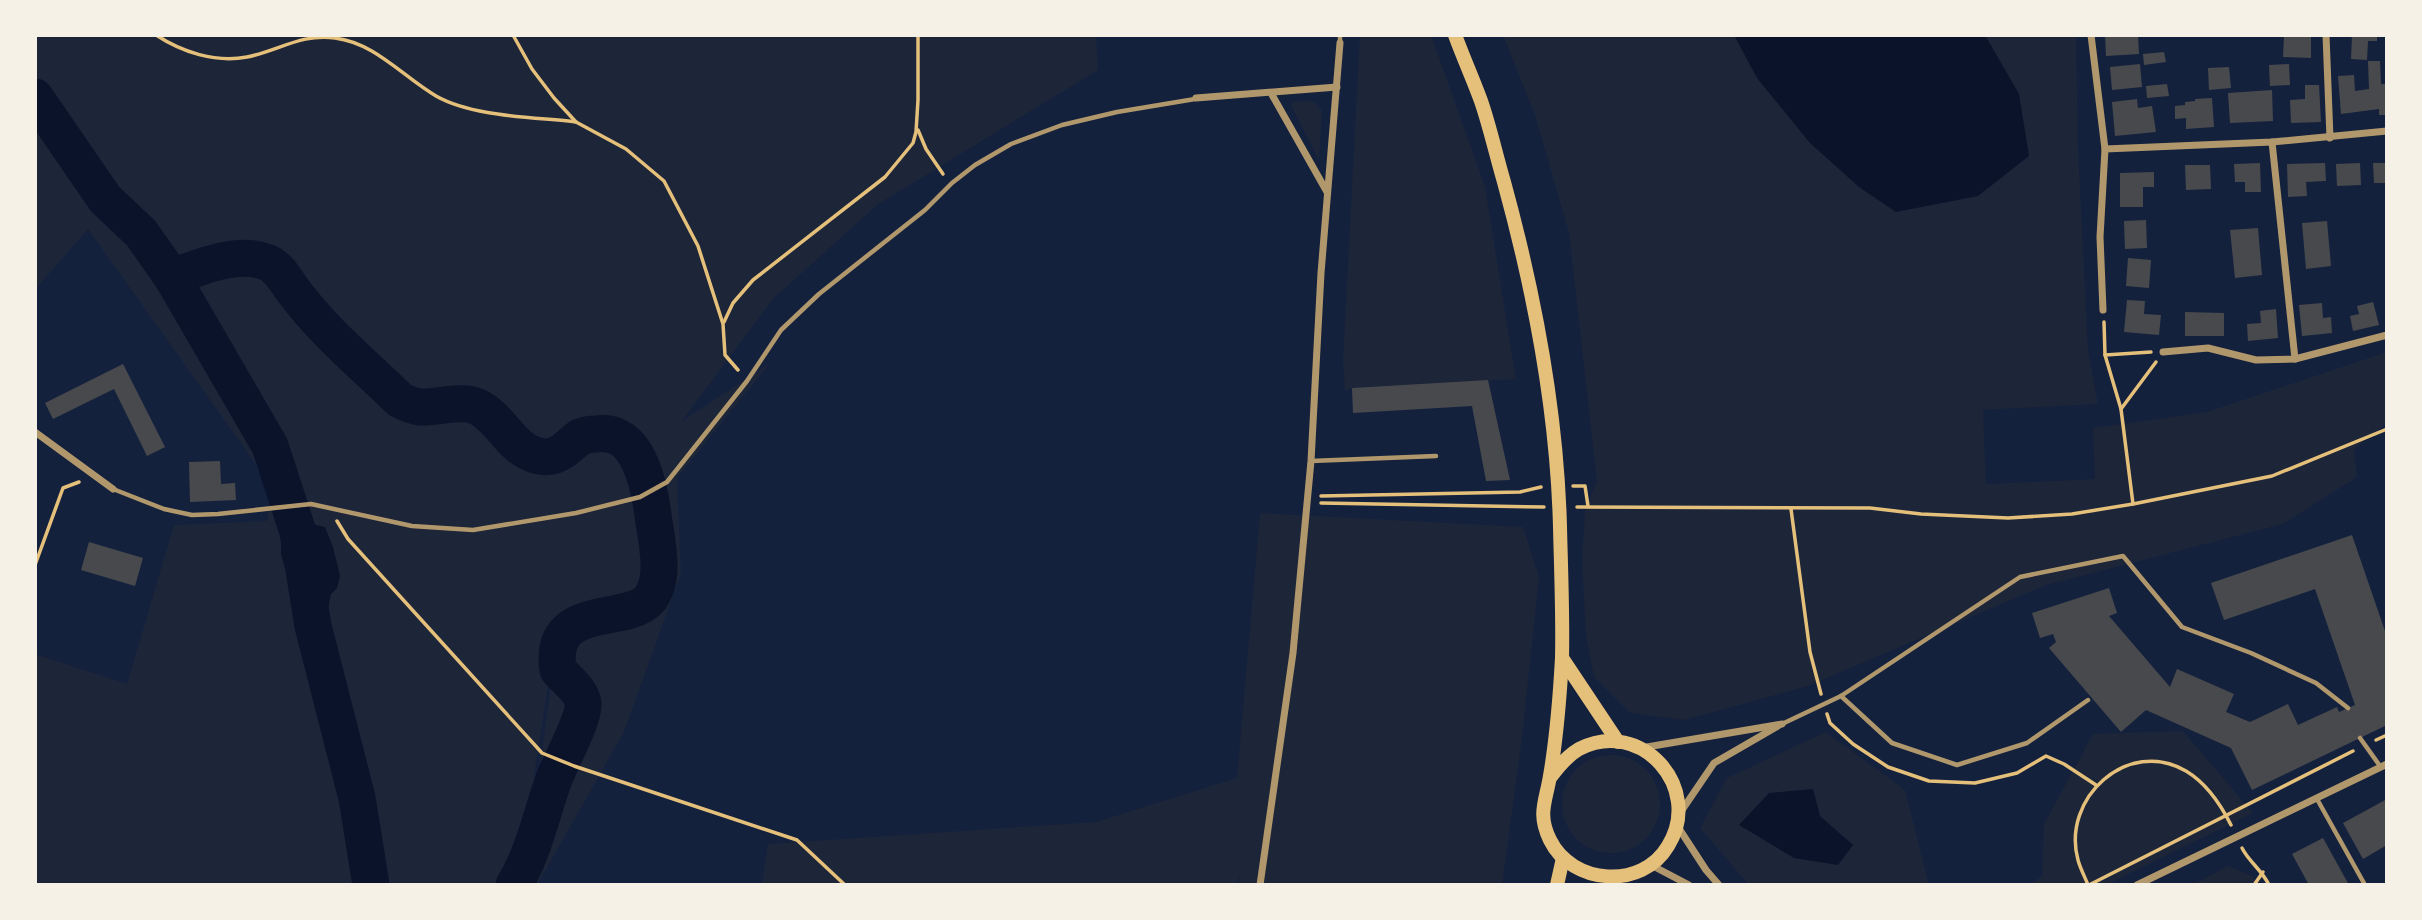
<svg xmlns="http://www.w3.org/2000/svg" width="2422" height="920" viewBox="0 0 2422 920" font-family="Signika,sans-serif">
<style>
.green{fill:#1d2539;fill-rule:evenodd}
.water{fill:#0b132b}
.lines{fill:none;stroke-linecap:round;stroke-linejoin:round}
.river{stroke:#0b132b;stroke-width:37}
.building{fill:#48494c}
.path{stroke:#e5c07b;stroke-width:3.5}
.service{stroke:#b1986c;stroke-width:4.5}
.minor{stroke:#b1986c;stroke-width:7}
.primary{stroke:#e5c07b;stroke-width:14}
</style>
<rect width="100%" height="100%" fill="#14213d"/>
<!-- green -->
<g class="green">
<path d="M35,35h1061l2,35 -221,135 -104,94 -91,122 87,-57 -92,114 4,95 -57,159 -87,153h-502v-231l92,30 47,-159 93,-4 6,-33 -185,-259 -53,61zM591,606l-39,71 -25,185 8,-93 15,-94z"/>
<path d="M1360,35h71l54,152 31,192 -164,9 -7,3 -2,-31z"/>
<path d="M1503,35h573l2,113 10,203 10,53 -115,6 3,74 109,-5 -2,-51 114,-16 180,-60v71l-33,26 3,28 -74,47 -237,61 -238,101 -124,34 -54,-7 -36,-36 -8,-41 -4,-76 3,-49 12,-30 -28,-248 -34,-118z"/>
<path d="M1307,101l7,1 8,9 -3,49 -27,-53v-5z"/>
<path d="M1260,513l263,14 16,50 -17,161 -20,147h-264l2,-11 -4,11h-474l6,-41 328,-22 141,-44z"/>
<path d="M2183,731l70,82 -147,72h-76l12,-9 2,-52 49,-90z"/>
<path d="M1826,732l79,58 24,95h-180l-49,-57 27,-50z"/>
<circle cx="1611" cy="804" r="49"/>
<path d="M2228,866l24,10 5,9h-65z"/>
</g>
<!-- water -->
<g class="water">
<path d="M1734,35h251l34,59 10,62 -51,40 -82,16 -37,-25 -49,-44 -53,-65z"/>
<path d="M311,524l14,3 8,20 7,29 -3,12 -6,6 -5,23 -19,9 -5,-29 -15,-22 -6,-21 1,-21 14,-6z"/>
<path d="M1813,789l7,27 33,29 -15,20 -44,-7 -55,-33 30,-32z"/>
</g>
<g class="lines">
<!-- river -->
<g class="river">
<path d="M35,97l70,102 36,34 31,44 98,169 28,86 15,94 44,172 14,87"/>
<path d="M172,277c28,-10 65,-26 94,-15 14,5 20,20 29,31 30,40 69,72 105,107 6,3 14,6 20,7 18,1 42,-8 58,0 25,13 33,43 61,49 19,4 28,-9 41,-19 5,-2 11,-3 16,-3 42,-7 53,51 57,81 3,24 12,57 0,79 -17,35 -106,3 -95,76 8,9 24,21 25,34 1,15 -23,59 -29,75 -13,35 -20,74 -40,106"/>
</g>
</g>
<!-- building -->
<g class="building">
<path d="M2105,35h33l1,19 -33,2z"/>
<path d="M2296,35h15v23l-28,-1 1,-21z"/>
<path d="M2352,35h25v6h-9l-1,19 -16,-1z"/>
<path d="M2164,52l2,10 -22,3 -1,-11z"/>
<path d="M2368,61h12l1,23h6v31h-8v-6l-38,5 -3,-38 16,-1 1,16 14,-2z"/>
<path d="M2140,64l2,23 -30,3 -2,-23z"/>
<path d="M2289,64l1,21 -20,1 -1,-21z"/>
<path d="M2229,67l2,21 -22,2 -1,-22z"/>
<path d="M2167,84l2,12 -22,2 -1,-12z"/>
<path d="M2305,85h14l2,37 -30,1 -1,-23 15,-1z"/>
<path d="M2272,90l1,31 -43,2 -2,-30z"/>
<path d="M2212,98l2,29 -28,2v-11l-11,1v-13l10,-1v-3l10,-1v-2z"/>
<path d="M2137,99l1,9 14,-2 4,26 -41,4 -3,-34z"/>
<path d="M2260,163l1,29h-16v-10h-10l-1,-18z"/>
<path d="M2325,163l1,18 -20,1 1,14 -19,1 -1,-33z"/>
<path d="M2360,163l1,22 -24,1 -1,-22z"/>
<path d="M2373,163h14v20h-13z"/>
<path d="M2185,165h25l1,24 -25,1z"/>
<path d="M2154,172v15h-11v20h-23v-34z"/>
<path d="M2146,220l1,28 -22,1 -1,-28z"/>
<path d="M2327,221l4,45 -25,3 -4,-46z"/>
<path d="M2258,228l4,47 -27,3 -5,-48z"/>
<path d="M2128,258l23,2 -2,28 -23,-2z"/>
<path d="M2127,300l18,1 -1,13 17,1 -2,20 -35,-3z"/>
<path d="M2373,302l6,23 -26,6 -3,-15 9,-2 -2,-8z"/>
<path d="M2322,303l1,15 8,-1 1,16 -30,3 -3,-31z"/>
<path d="M2276,309l2,29 -30,3 -1,-17 14,-1 -1,-12z"/>
<path d="M2185,312l39,1v23h-39z"/>
<path d="M123,364l42,83 -18,9 -33,-67 -61,30 -8,-16z"/>
<path d="M1488,380l22,100 -24,1 -14,-75 -119,7 -1,-25z"/>
<path d="M220,461l1,23 14,-1 1,17 -46,2 -1,-40z"/>
<path d="M2352,535l35,102v88l-135,65 -21,-42 -85,-38 -25,22 -72,-84 7,-6 -3,-8 -13,4 -8,-25 77,-25 8,25 -8,3 61,71 7,-18 57,25 -8,18 24,10 38,-18 10,21 39,-18 2,5 16,-7 -40,-116 -91,31 -13,-37z"/>
<path d="M89,542l54,16 -8,28 -54,-16z"/>
<path d="M2387,799v46l-24,14 -20,-36z"/>
<path d="M2323,838l26,47h-40l-17,-31z"/>
</g>
<g class="lines">
<!-- path -->
<g class="path">
<path d="M156,35c26,17 59,28 91,22 31,-6 55,-24 88,-19 40,5 67,38 101,58 37,21 98,21 140,26"/>
<path d="M513,35l19,34 22,29 22,24 50,27 38,32 34,65 25,78 2,31 13,15"/>
<path d="M918,130l8,19 17,25"/>
<path d="M724,322l9,-19 20,-23 132,-103 28,-34 3,-11 2,-32v-65"/>
<path d="M2104,322l1,33"/>
<path d="M2121,409l35,-47"/>
<path d="M1573,486h12l3,20"/>
<path d="M1321,496l199,-4 21,-5"/>
<path d="M1321,503l223,4"/>
<path d="M2133,504l-12,-95 -16,-54 46,-3"/>
<path d="M1577,507l293,1 51,6 87,4 64,-4 61,-10 139,-28 115,-47"/>
<path d="M1791,509l19,143 11,42"/>
<path d="M337,521l11,18 194,214 32,13 223,74 48,45"/>
<path d="M35,565l28,-77 16,-6"/>
<path d="M1827,714l3,9 23,21 35,23 41,14 46,2 42,-10 29,-17 18,8 32,21"/>
<path d="M2376,740l11,-5"/>
<path d="M2242,848c7,14 20,22 27,37"/>
<path d="M2088,885c-3,-8 -8,-17 -10,-25 -17,-62 50,-123 108,-89 20,12 35,34 45,54"/>
<path d="M2089,885l264,-134"/>
<path d="M2254,885l9,-13"/>
</g>
<!-- service -->
<g class="service">
<path d="M1340,35v8"/>
<path d="M1311,461l125,-5"/>
<path d="M113,489l51,20 28,6 26,-1 93,-10 101,22 61,4 103,-17 64,-16 27,-15 80,-101 34,-51 38,-36 106,-84 27,-27 23,-18 36,-21 51,-19 55,-13 78,-13"/>
<path d="M1841,696l51,47 65,22 70,-22 61,-43"/>
<path d="M1782,724l59,-28 179,-119 103,-21 59,71 69,26 65,30 32,25"/>
<path d="M2360,738l20,28"/>
<path d="M2317,799l48,86"/>
</g>
<!-- minor -->
<g class="minor">
<path d="M2091,35l14,114 -5,88 3,73"/>
<path d="M2326,35l4,103"/>
<path d="M1271,93l56,99"/>
<path d="M1196,98l141,-11"/>
<path d="M2272,142l23,217"/>
<path d="M2105,149l167,-7 115,-11"/>
<path d="M2163,352l45,-4 48,12 39,-1 92,-24"/>
<path d="M35,432l78,57"/>
<path d="M1641,748l141,-24"/>
<path d="M1680,813l34,-50 64,-37"/>
<path d="M1678,827l28,43 13,15"/>
<path d="M1651,865l38,20"/>
<path d="M1260,885l33,-232 18,-192 10,-188 19,-230"/>
<path d="M2137,885l250,-121"/>
</g>
<!-- primary -->
<g class="primary">
<path d="M1455,35c8,22 18,44 26,66 9,26 15,54 23,81 31,113 53,227 56,345 1,43 3,88 2,131 -2,36 -6,83 -12,118 -4,25 -13,38 0,64 22,45 92,50 118,6 36,-58 -27,-129 -89,-97 -12,7 -21,18 -29,29"/>
<path d="M1562,658l56,84"/>
<path d="M1557,885l6,-27"/>
</g>
</g>
<!-- border -->
<rect width="2422" height="920" fill="none" stroke="#f6f1e7" stroke-width="74"/>
</svg>
